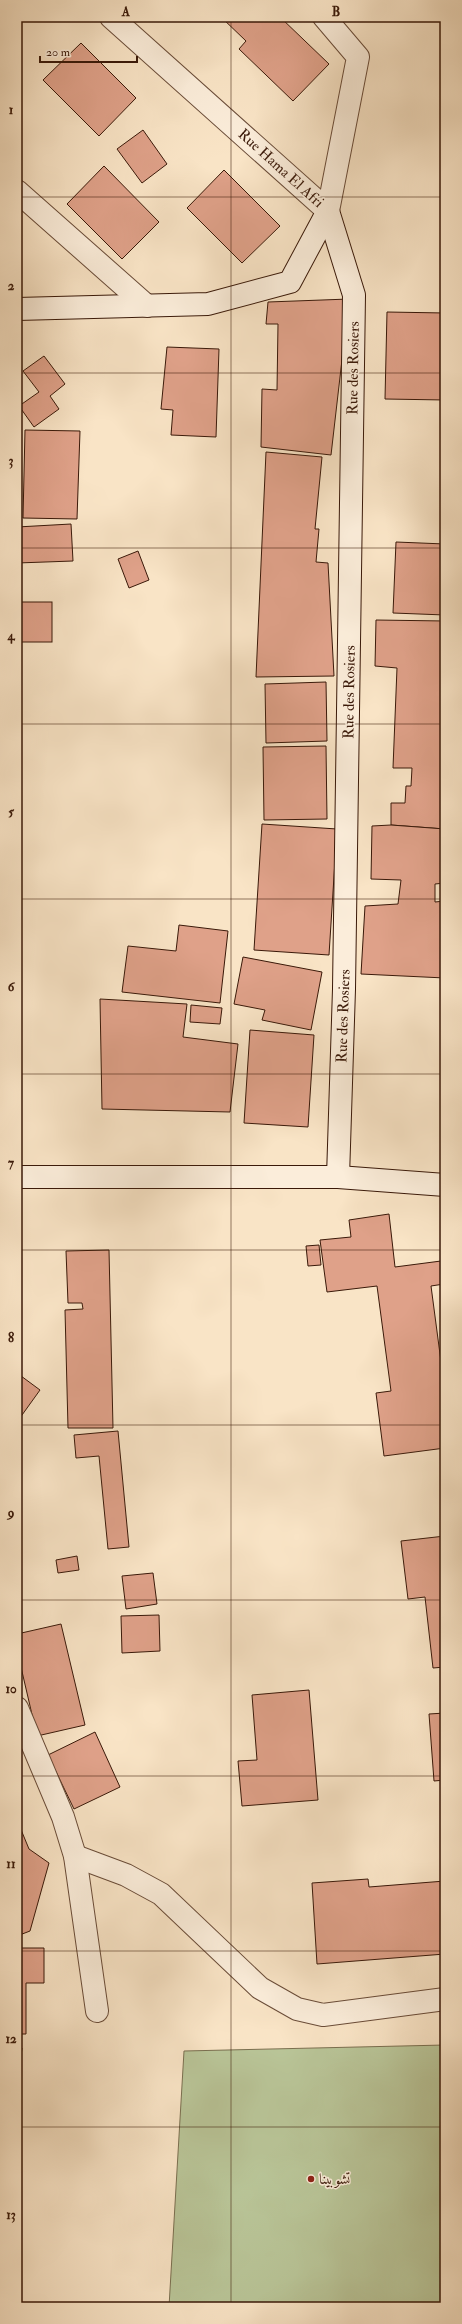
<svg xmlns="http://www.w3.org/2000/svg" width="462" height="2324" viewBox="0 0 462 2324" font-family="'IM FELL Double Pica',Amiri,serif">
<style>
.green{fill:#b9c598;stroke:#7a6f50}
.building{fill:#dfa189;stroke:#3a1909}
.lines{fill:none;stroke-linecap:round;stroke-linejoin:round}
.street-casing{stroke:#6a4c38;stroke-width:24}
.secondary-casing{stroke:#3a1909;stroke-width:24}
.street{stroke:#fbedda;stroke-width:22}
.secondary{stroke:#fbedda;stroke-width:22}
.grid{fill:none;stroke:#3a1909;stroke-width:1;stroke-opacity:0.55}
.poi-dot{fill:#8f2418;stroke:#fbedda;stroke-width:1.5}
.labels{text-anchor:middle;stroke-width:3;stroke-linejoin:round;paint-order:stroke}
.street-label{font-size:15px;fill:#3a1909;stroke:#fbedda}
.poi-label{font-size:15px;fill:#3a1909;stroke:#fbedda;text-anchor:start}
.neatline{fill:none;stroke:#3a1909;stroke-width:1.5}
.grid-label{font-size:13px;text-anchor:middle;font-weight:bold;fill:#3a1909}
</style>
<rect width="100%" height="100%" fill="#f9e4c6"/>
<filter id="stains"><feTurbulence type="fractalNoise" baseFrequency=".005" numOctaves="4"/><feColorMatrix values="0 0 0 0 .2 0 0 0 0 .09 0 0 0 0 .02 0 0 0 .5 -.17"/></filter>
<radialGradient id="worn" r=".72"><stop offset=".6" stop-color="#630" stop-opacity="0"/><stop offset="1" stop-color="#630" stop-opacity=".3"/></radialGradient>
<!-- green -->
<path class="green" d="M445,2045v262h-276l15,-256z"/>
<!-- building -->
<g class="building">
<path d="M207,17h9l-5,4z"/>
<path d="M221,17h59l49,47 -36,37 -54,-52 7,-8z"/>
<path d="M81,43l55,55 -37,38 -56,-56z"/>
<path d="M143,130l24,34 -25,19 -25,-34z"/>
<path d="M104,166l55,56 -37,37 -55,-55z"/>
<path d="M224,170l56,56 -38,37 -55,-55z"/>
<path d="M349,299l-18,156 -70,-8 1,-58 15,1 1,-66h-12l2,-22z"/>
<path d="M387,312l58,1v87l-60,-1z"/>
<path d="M167,347l52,2 -3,88 -45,-2 2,-25 -12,-1z"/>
<path d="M44,356l21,28 -15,12 9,13 -25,18 -15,-21 20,-14 -16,-21z"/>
<path d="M25,430l55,1 -3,88 -54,-1z"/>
<path d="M266,452l56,5 -7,72h4l-3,33 12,1 6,113 -78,1z"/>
<path d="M71,524l2,37 -56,2v-36z"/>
<path d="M396,542l49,2v71l-52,-2z"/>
<path d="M138,551l11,29 -20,8 -11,-29z"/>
<rect x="17" y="602" width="35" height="40"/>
<path d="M376,620l69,1v208l-54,-4v-22h14l1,-17h5l1,-18h-19l4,-100 -22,-2z"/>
<path d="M326,682l1,59 -61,2 -1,-59z"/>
<path d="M326,746l1,73 -63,1 -1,-73z"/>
<path d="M262,824l75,5 -8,126 -75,-5z"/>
<path d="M391,825l54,4v54l-10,1v18l10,-1v77l-84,-4 4,-68 33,-2 3,-24 -30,-1 1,-53z"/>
<path d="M179,925l49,6 -8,72 -98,-11 6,-46 48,5z"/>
<path d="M243,957l79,15 -11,58 -49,-10 3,-10 -31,-6z"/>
<path d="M100,999l87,5 -4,33 55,7 -8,68 -128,-3z"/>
<path d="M191,1005l31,3 -2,16 -30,-2z"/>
<path d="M250,1030l64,5 -6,92 -64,-4z"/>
<path d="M389,1214l6,53 46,-6 3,23 -13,2 14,106v56l-61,8 -8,-63 15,-2 -14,-105 -50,6 -7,-52 31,-3 -2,-17z"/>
<path d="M319,1245l2,20 -13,1 -2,-20z"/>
<path d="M109,1250l4,178h-45l-3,-118 18,-1 -1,-6h-14l-2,-52z"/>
<path d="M17,1373l23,17 -23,32z"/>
<path d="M118,1431l11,116 -21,2 -9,-93 -23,2 -2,-23z"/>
<path d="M445,1536v131l-12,1 -8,-71 -17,2 -7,-58z"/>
<path d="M77,1556l2,14 -21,3 -2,-13z"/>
<path d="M153,1573l4,31 -31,5 -4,-33z"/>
<path d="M159,1615l1,36 -38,2 -1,-37z"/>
<path d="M61,1624l24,101 -48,11 -20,-86v-16z"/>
<path d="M309,1690l9,110 -76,6 -4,-45 19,-1 -5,-65z"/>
<path d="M445,1713v67l-11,1 -5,-67z"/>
<path d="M95,1732l25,55 -46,22 -26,-54z"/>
<path d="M17,1820l12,29 20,14 -19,68 -13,5z"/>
<path d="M368,1879l1,8 76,-6v73l-128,10 -5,-81z"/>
<path d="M17,1948h27v35h-18v51h-9z"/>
<path d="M17,2048h5l-5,39z"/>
</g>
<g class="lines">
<defs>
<g id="street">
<path d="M111,17l217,194"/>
<path d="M324,17l34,40 -30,154"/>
<path d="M17,191l130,115"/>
<path d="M17,1708l46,109 12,39 22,155"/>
<path d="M75,1856l51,19 35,19 99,94 37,21 26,6 122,-16"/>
</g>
<g id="secondary">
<path d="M328,211l26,84 -10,694 -6,188"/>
<path d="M17,309l191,-5 82,-22 38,-71"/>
<path d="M17,1177h321l107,8"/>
</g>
</defs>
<!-- street casing -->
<use href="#street" class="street-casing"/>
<!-- secondary casing -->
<use href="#secondary" class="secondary-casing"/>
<!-- street -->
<use href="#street" class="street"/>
<!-- secondary -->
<use href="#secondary" class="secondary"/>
</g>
<!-- grid -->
<path class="grid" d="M231,17v2290M17,197h428M17,373h428M17,548h428M17,724h428M17,899h428M17,1074h428M17,1250h428M17,1425h428M17,1600h428M17,1776h428M17,1951h428M17,2127h428"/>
<!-- markers -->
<circle class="poi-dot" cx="311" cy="2179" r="4"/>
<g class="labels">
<!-- street labels -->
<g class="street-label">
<text transform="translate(281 168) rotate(42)" y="5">Rue Hama El Afri</text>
<text transform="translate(353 368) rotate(-89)" y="5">Rue des Rosiers</text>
<text transform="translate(349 692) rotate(-89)" y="5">Rue des Rosiers</text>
<text transform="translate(343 1016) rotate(-88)" y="5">Rue des Rosiers</text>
</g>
<!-- poi labels -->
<g class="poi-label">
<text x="319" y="2184">تشوبينا</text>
</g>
</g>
<!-- margin -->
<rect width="462" height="2324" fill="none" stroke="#f9e4c6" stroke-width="44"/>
<!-- scale -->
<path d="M40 56v6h97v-6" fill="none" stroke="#3a1909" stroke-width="2"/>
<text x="46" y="56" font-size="12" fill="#3a1909" stroke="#fbedda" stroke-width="3" paint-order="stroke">20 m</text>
<rect x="22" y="22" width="418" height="2280" class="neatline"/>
<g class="grid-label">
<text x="126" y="16">A</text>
<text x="336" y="16">B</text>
<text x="11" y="114">1</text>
<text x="11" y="290">2</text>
<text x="11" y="465">3</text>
<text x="11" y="640">4</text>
<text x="11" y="816">5</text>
<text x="11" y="991">6</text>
<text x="11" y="1167">7</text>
<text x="11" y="1342">8</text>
<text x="11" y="1517">9</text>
<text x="11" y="1693">10</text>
<text x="11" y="1868">11</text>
<text x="11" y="2043">12</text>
<text x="11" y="2219">13</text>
</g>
<rect width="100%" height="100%" filter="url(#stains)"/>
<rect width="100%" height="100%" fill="url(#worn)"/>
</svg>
